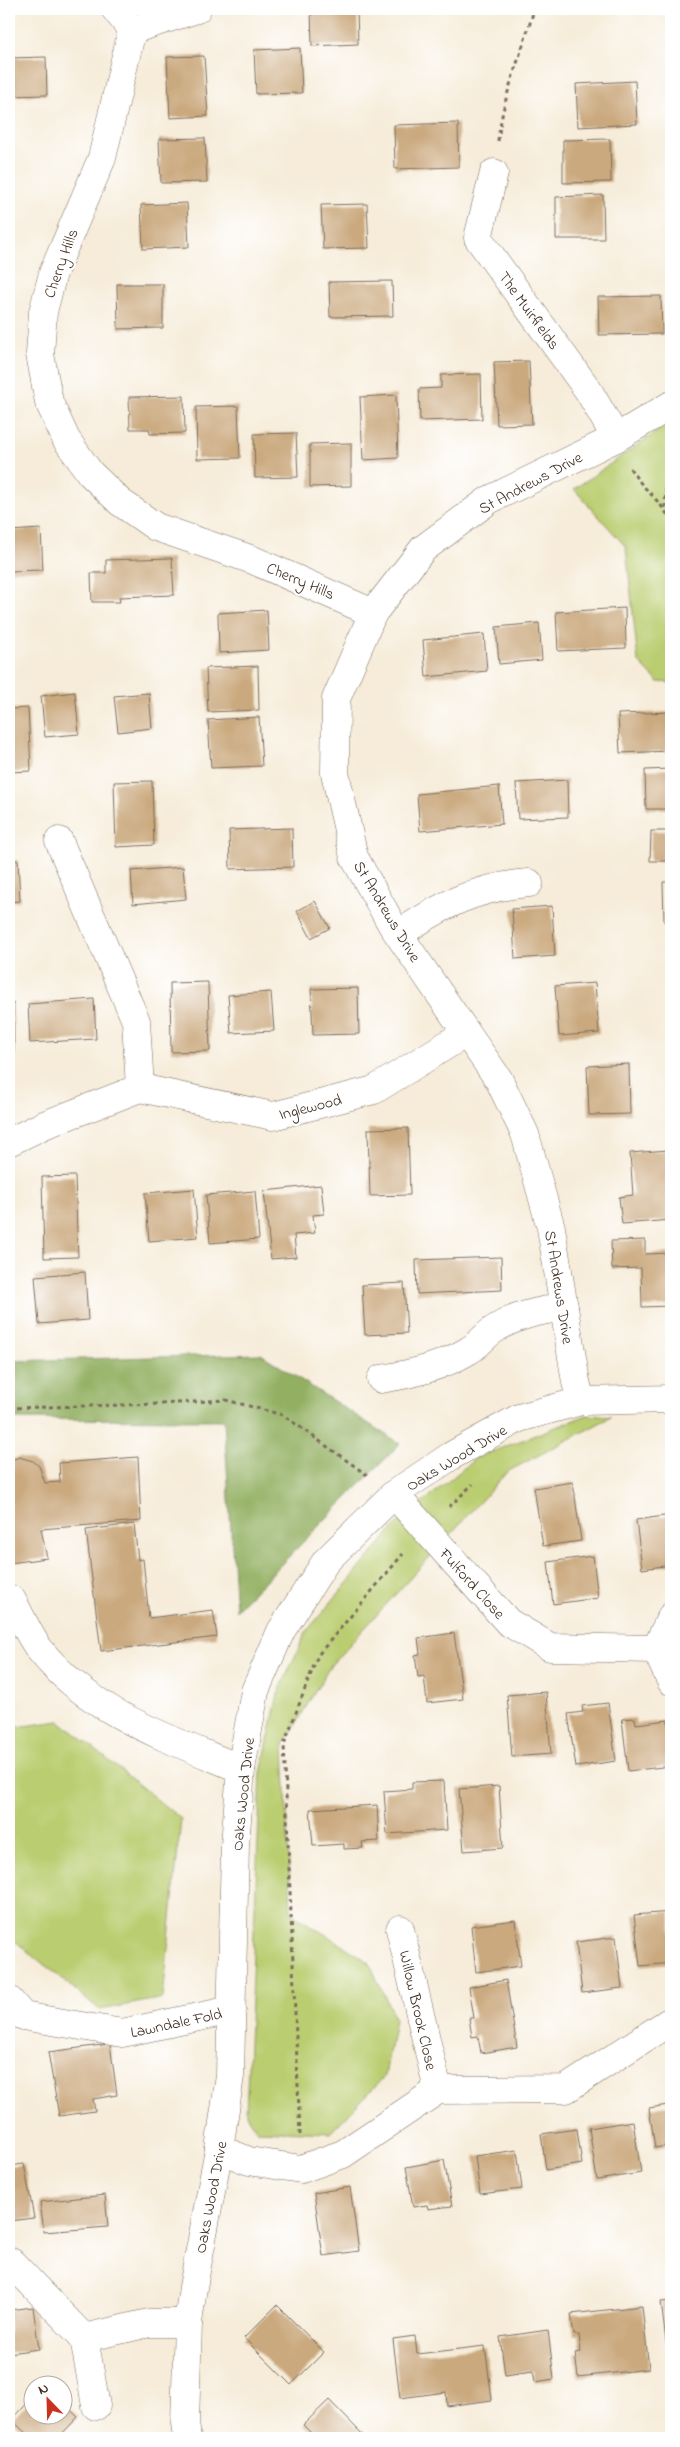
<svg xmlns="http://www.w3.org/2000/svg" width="680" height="2447" viewBox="0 0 680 2447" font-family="'Indie Flower',sans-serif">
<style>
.green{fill:#bacd70;stroke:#7a7c47}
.forest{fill:#93b062;stroke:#676d40}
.building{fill:#caa97e}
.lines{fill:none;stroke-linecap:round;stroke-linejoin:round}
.minor-casing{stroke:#7c6e5f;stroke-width:29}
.path{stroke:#7c6e5f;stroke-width:3;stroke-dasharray:4 4;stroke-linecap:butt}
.minor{stroke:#fff;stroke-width:28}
.labels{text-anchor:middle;stroke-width:4.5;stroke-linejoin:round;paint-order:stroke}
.street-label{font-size:16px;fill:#3b2a1e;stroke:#fff}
</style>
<rect width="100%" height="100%" fill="#fff"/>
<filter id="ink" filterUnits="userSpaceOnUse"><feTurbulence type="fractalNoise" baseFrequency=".02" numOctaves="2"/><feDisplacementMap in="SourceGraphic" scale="10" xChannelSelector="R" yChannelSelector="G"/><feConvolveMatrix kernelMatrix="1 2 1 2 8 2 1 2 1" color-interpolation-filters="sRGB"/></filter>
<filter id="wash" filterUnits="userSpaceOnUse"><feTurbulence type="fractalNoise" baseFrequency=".0096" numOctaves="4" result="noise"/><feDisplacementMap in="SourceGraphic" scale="20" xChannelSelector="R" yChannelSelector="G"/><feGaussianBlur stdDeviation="1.12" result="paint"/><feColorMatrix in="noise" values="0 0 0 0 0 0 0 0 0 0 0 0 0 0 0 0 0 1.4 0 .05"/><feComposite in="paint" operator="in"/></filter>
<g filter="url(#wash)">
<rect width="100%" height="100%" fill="#f6ecd9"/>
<!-- green -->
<g class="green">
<path d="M671,422v261l-13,-1 -20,-21 -12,-114 -52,-58z"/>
<path d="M587,1415l24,2 -104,55 -176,193 -47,79 7,169 78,49 26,57 -10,57 -55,57 -73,-3 -11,-17 15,-340 17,-79 28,-62 91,-108 79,-66z"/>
<path d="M60,1721l121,98 -18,179 -63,12 -91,-74v-208z"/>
</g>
<!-- forest -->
<path class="forest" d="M261,1354l139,90 -164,166 -12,-190 -215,-1v-58z"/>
<g id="blocks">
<!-- building -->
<g class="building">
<path d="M311,9h46l1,35 -46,2z"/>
<path d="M300,48l2,45 -46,1 -2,-44z"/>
<path d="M204,56l4,60 -38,2 -3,-61z"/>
<path d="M46,57l1,38 -38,1v-38z"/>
<path d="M635,81l2,43 -59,3 -2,-43z"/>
<path d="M458,123l1,44 -64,2 -1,-44z"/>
<path d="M205,138l2,44 -46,1 -2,-44z"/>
<path d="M610,139l1,43 -48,1v-43z"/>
<path d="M603,195l1,44h-48v-42z"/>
<path d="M187,203l2,44 -46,2 -2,-44z"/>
<path d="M367,204l2,44 -46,1 -2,-44z"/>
<path d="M392,281l1,35 -63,1 -1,-35z"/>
<path d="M117,284h46v44l-45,1z"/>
<path d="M661,296l1,38 -63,1 -1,-38z"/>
<path d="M529,361l3,63 -35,1 -3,-63z"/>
<path d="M481,374l1,45 -62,2 -1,-32 22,-1v-13z"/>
<path d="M396,395l2,63 -35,2 -3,-63z"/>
<path d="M184,396l1,37 -35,1 -1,-5h-19l-1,-32z"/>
<path d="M238,406l2,52 -43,1 -1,-52z"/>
<path d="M296,433l2,44 -43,1 -1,-44z"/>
<path d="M351,443v43l-41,1v-43z"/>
<path d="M41,529l2,41 -34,1v-40z"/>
<path d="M172,558l2,37 -55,2 1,5h-28l-1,-29h15v-13z"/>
<path d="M625,608l1,40 -68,3 -2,-39z"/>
<path d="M267,610l2,40 -50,3 -1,-40z"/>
<path d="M539,623l3,37 -43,4 -3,-37z"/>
<path d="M484,634l3,37 -61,6 -3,-37z"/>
<path d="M258,666l1,44 -51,2 -2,-44z"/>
<path d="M75,692l4,42 -34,3 -4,-41z"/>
<path d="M149,693l3,35 -34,4 -4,-36z"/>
<path d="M28,708l3,63 -22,1v-63z"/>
<path d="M671,712v39l-51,2 -2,-39z"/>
<path d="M259,717l3,49 -51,2 -3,-48z"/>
<path d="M671,769v40h-25l-1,-39z"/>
<path d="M567,780l1,37 -50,2 -2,-36z"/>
<path d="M152,781l2,64 -38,2 -2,-65z"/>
<path d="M499,786l3,38 -82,7 -3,-37z"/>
<path d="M292,828l1,39 -63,2 -1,-39z"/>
<path d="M651,831h20v30h-21z"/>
<path d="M18,860l2,41 -11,1v-41z"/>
<path d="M183,867l3,32 -53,5 -2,-33z"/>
<path d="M663,882h8v39l-7,1z"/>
<path d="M315,901l15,27 -19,10 -14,-27z"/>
<path d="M552,906l3,50 -40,3 -3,-50z"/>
<path d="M208,982l2,69 -39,1 -1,-69z"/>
<path d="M595,983l4,50 -40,3 -4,-50z"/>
<path d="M358,988l1,46 -46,1 -2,-46z"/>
<path d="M271,992l3,39 -43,2 -3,-38z"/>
<path d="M94,999l2,40 -66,4 -2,-39z"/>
<path d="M9,1003h4l1,52h-5z"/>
<path d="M629,1064l1,50 -41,1 -2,-49z"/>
<path d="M408,1128l2,67 -40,1 -2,-67z"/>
<path d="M668,1150l3,70 -49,4 -3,-27 14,-2 -3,-42z"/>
<path d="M75,1176l3,81 -34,1 -2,-81z"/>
<path d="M321,1185l3,29 -11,1 2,18 -21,2 2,22 -25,2 -7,-68z"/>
<path d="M194,1189l4,48 -49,4 -4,-48z"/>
<path d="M255,1191l4,48 -49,4 -4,-48z"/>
<path d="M645,1240v14l26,-1v53l-29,1 -1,-39 -29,1 -1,-28z"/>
<path d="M501,1257l1,33 -85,4 -1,-34z"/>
<path d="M85,1272l3,48 -49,4 -4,-48z"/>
<path d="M404,1283l3,50 -42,2 -3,-50z"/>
<path d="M19,1457l14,4 6,5 6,17 15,-1 -1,-19 79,-6 3,64 -100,8 6,29 -37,5 -1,-102z"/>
<path d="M573,1482l8,59 -38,5 -9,-58z"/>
<path d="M671,1515v50l-29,4 -6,-49z"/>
<path d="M134,1524l4,36 5,-1 6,59 64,-8 4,27 -116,14 -15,-121z"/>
<path d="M593,1556l5,42 -45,6 -5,-42z"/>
<path d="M454,1633l9,66 -36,4 -3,-27 -6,1 -3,-22 5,-1 -2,-16z"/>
<path d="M546,1692l5,62 -39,3 -5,-62z"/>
<path d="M608,1703l8,58 -40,6 -8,-53 15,-2 -1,-6z"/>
<path d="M635,1718l1,6 32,-4 3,46 -43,5 -6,-52z"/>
<path d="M444,1781l3,49 -60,4 -3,-43 28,-2v-7z"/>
<path d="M499,1786l4,62 -39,3 -5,-62z"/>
<path d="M377,1805l2,36 -17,1 1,6 -19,1v-5l-31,2 -3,-37z"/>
<path d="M671,1912v51l-31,3 -6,-51z"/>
<path d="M515,1920l6,46 -45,6 -5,-46z"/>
<path d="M616,1937l6,51 -40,5 -6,-51z"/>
<path d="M506,1980l11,67 -36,6 -3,-17 -6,1 -3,-19h5l-5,-31z"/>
<path d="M110,2044l7,51 -24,4 2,12 -36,5 -11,-64z"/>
<path d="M668,2105l3,9v31l-16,3 -6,-40z"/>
<path d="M633,2121l8,52 -44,7 -8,-52z"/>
<path d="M577,2129l5,35 -36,6 -5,-36z"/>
<path d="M517,2150l5,39 -42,5 -5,-38z"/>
<path d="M444,2160l8,46 -24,3 -1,-4 -14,2 -7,-40z"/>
<path d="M24,2164l10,54 -25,3v-55z"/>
<path d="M350,2187l9,64 -36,5 -9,-63z"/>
<path d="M105,2195l3,32 -64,5 -4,-30z"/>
<path d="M671,2301v48h-4l-6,-47z"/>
<path d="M277,2305l47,47 -33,33 -47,-47z"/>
<path d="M642,2306l7,63 -71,8 -3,-24 6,-1 -2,-17h-5l-3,-21z"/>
<path d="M33,2307l6,42 -30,4v-43z"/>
<path d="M548,2330l6,49 -19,3 -2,-11 -28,4 -5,-38z"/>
<path d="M415,2336l2,18 68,-8 7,54 -45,6 -1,-14 -46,6 -7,-59z"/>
<path d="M32,2398v16h30v-12l16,15 -20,21h-27l-19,-18z"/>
<path d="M329,2400l37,38h-50l-13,-13z"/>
</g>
</g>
</g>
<g filter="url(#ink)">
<use href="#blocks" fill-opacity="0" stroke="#7c6e5f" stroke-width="1"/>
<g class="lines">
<defs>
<g id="minor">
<path d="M115,9l17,21 -30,128 -49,115 -10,39 -3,42 9,48 17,37 24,34 30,29 36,25 97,33 120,53"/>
<path d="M132,30l65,-21"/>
<path d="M494,173l-16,65 110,152 28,48"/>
<path d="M59,841l77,180 4,67"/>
<path d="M399,934c43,-29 77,-47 130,-51"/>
<path d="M9,1142l35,-17 96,-37 133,28 101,-26 92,-57"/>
<path d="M381,1379c31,-5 60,-12 87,-28 9,-5 16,-14 24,-20 21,-15 47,-20 72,-24"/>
<path d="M581,1401l-5,-19 -25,-154 -26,-94 -26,-54 -107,-155 -38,-68 -19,-84 1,-74 37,-86 50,-64 66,-49 127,-62 55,-33"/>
<path d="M394,1494l114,128 42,25 106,2"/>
<path d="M12,1600c9,16 17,36 28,50 50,63 130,89 201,119"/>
<path d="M671,1617l-15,32 15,32"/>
<path d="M400,1929l38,161"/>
<path d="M9,2000l14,16 99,17 110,-23"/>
<path d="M219,2149l30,12 52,8 42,-15 95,-64 128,-1 103,-67"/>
<path d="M11,2262l73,76 12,68"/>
<path d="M84,2338l65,-15h39"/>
<path d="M187,2438l-2,-15 3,-100 5,-36 26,-138 11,-73 5,-231 6,-76 14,-78 26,-60 45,-70 68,-67 57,-38 68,-38 62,-17 90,-2"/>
</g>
</defs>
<!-- minor casing -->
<use href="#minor" class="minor-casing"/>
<!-- path -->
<g class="path">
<path d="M498,141c5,-47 24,-87 36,-132"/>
<path d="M630,468c11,20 31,32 41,53"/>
<path d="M665,508l3,-64"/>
<path d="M9,1408l152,-4 65,-4 57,15 84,60"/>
<path d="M449,1507l24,-23"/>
<path d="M300,2135l-16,-391 34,-89 85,-101"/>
</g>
<!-- minor -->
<use href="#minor" class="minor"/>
</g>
</g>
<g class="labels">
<!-- street labels -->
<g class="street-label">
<text transform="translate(60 263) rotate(-70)" y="6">Cherry Hills</text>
<text transform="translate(530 310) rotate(54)" y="6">The Muirfields</text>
<text transform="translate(530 482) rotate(-28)" y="6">St Andrews Drive</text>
<text transform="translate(301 580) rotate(23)" y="6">Cherry Hills</text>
<text transform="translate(388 911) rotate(59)" y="6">St Andrews Drive</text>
<text transform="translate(310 1106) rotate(-14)" y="6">Inglewood</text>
<text transform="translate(560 1287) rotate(81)" y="6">St Andrews Drive</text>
<text transform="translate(456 1457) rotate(-31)" y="6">Oaks Wood Drive</text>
<text transform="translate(473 1583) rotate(48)" y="6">Fulford Close</text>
<text transform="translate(242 1794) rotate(-84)" y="6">Oaks Wood Drive</text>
<text transform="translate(419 2010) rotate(77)" y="6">Willow Brook Close</text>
<text transform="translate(176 2022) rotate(-12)" y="6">Lawndale Fold</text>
<text transform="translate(210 2197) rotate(-79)" y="6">Oaks Wood Drive</text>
</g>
</g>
<!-- margin -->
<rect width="680" height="2447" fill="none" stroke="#fff" stroke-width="30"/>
<!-- north arrow -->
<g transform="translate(48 2400) rotate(337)"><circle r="24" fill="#ffffff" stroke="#b1aaa5"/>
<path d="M0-4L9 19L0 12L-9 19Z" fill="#c8321e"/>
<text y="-8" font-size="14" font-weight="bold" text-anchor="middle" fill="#3b2a1e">N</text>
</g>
</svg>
